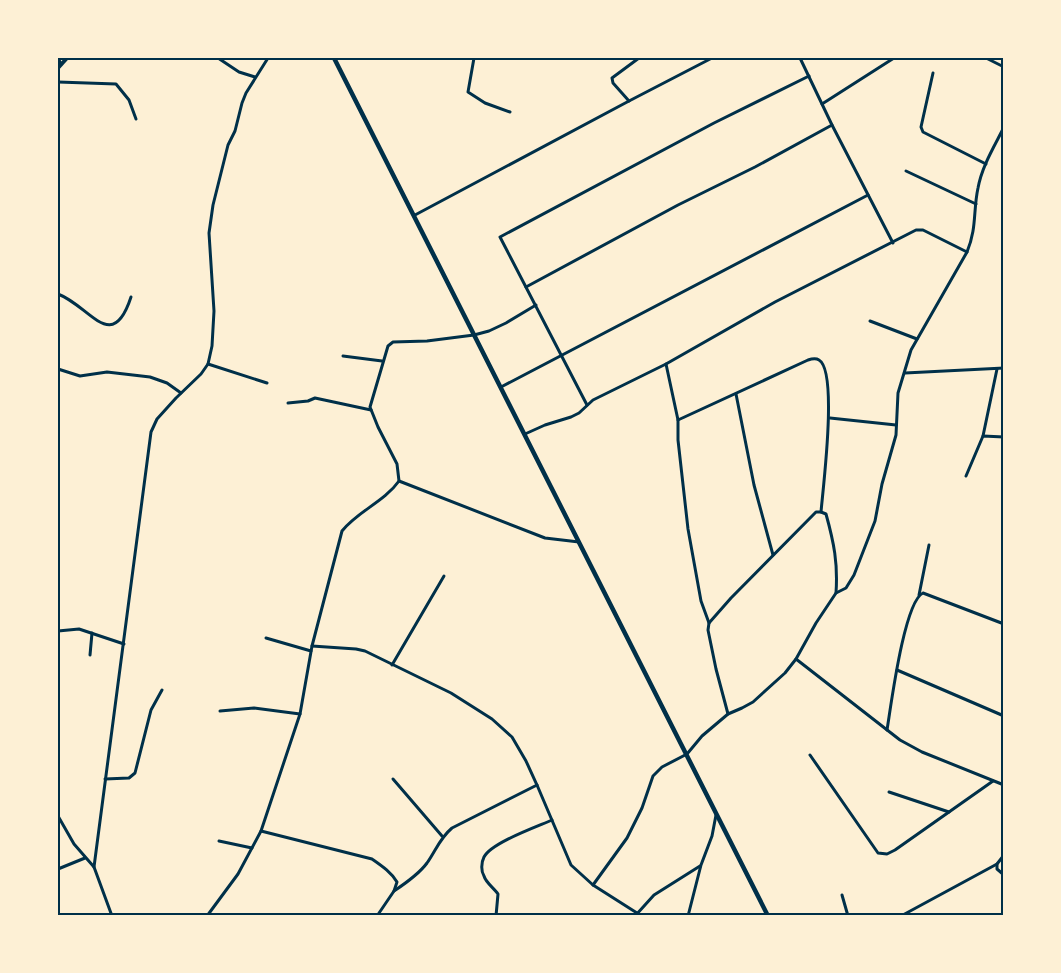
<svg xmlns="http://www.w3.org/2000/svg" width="1061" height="973" viewBox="0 0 1061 973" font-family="'Titillium Web',sans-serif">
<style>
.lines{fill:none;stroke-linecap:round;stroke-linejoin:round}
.minor{stroke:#003049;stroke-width:3}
.tertiary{stroke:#003049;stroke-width:4}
.secondary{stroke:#003049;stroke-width:4.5}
.neatline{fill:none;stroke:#003049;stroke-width:2}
</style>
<rect width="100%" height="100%" fill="#fdf0d5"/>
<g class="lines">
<!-- minor -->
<g class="minor">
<path d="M58,58l3,6"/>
<path d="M218,58l21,14 16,5"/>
<path d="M474,58l-6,34 17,11 25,9"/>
<path d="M800,58l32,67 61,118"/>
<path d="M986,58l18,9"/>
<path d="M933,73l-12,54 2,5 63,32"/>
<path d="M58,82l58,2 13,16 7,19"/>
<path d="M629,101l83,-43"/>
<path d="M822,104l72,-46"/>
<path d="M906,171l70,33"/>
<path d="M415,215l214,-114 -16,-18 -1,-5 27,-20"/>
<path d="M526,287l152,-82 77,-38 77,-42"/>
<path d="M58,294c32,12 54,61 73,3"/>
<path d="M870,321l47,18"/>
<path d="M343,356l39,5"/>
<path d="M208,364l59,19"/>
<path d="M666,364l12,56v20l10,89 13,72 8,22"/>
<path d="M58,369l22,7 27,-4 43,5 17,6 14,10"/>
<path d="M905,373l99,-5"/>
<path d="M501,387l367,-192"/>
<path d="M736,394l18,91 19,70"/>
<path d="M288,403l20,-2 7,-3 56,12"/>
<path d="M587,405l-87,-168 214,-114 95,-47"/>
<path d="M830,418l66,7"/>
<path d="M678,420l130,-60c3,-1 8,-2 11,0 19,11 4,128 2,152"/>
<path d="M525,434l20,-9 26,-8 8,-4 14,-13 73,-36 109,-62 141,-72h7l44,22"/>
<path d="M983,436l14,-67"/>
<path d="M966,476l17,-40 21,1"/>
<path d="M399,481l146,57 34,4"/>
<path d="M919,595l10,-50"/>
<path d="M58,631l21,-2 45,15"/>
<path d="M266,638l45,13"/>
<path d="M312,646l44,3 9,2 86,42 41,26 20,18 14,24 11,24 34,80 22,20 44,28"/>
<path d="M90,655l2,-22"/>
<path d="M796,659l20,-36 20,-30 10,-5 8,-13 21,-54 7,-37 14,-49 2,-42 13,-43 56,-98c10,-24 6,-41 11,-64 4,-22 16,-41 26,-61"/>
<path d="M392,665l52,-89"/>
<path d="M897,670l107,46"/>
<path d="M220,711l34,-3 46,6"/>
<path d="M728,714l-12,-45 -8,-39 1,-7 22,-25 85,-86h5l5,2c8,29 12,49 10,79"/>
<path d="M887,730c4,-24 17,-128 36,-137l81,31"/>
<path d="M810,755l68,98 9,1 8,-4 98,-69"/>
<path d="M105,779l24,-1 6,-5 16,-63 11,-20"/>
<path d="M393,779l49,57"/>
<path d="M889,792l60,20"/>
<path d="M58,816l16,28 20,23 18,49"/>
<path d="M261,831l111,28c10,7 19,13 25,23l-3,9 -17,25"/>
<path d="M219,841l33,7"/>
<path d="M1004,855l-7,9v5l7,6"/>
<path d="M94,867l57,-435 6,-13 19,-21 25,-24 7,-10 4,-18 2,-35 -5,-78 4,-28 15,-60 7,-14 7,-28 4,-10 22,-35"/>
<path d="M58,869l27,-11"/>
<path d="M593,885l34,-47 15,-30 11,-32 9,-9 25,-13 15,-18 26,-22 14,-6 11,-6 32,-29 11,-14 104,81 22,12 82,33"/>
<path d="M394,891c12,-8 25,-17 33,-28 9,-13 13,-25 25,-35l85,-43"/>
<path d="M842,895l6,21"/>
<path d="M147,915l1,1"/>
<path d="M207,916l31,-42 23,-43 39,-117 12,-68 30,-115c16,-20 42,-29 57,-50l-2,-17 -19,-37 -8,-20 18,-61 5,-4 34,-1 47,-6 15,-4 17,-8 30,-18"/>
<path d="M496,916l2,-22c-4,-6 -12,-11 -14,-18 -3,-5 -3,-13 0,-19 7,-14 52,-30 68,-37"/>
<path d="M635,916l19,-21 46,-29"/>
<path d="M688,916l13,-51 11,-29 4,-21"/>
<path d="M901,916l96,-52"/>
</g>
<!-- tertiary -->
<path class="tertiary" d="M58,68l9,-10"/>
<!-- secondary -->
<path class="secondary" d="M334,58l434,858"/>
</g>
<!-- border -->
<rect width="1061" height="973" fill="none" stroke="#fdf0d5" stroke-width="118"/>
<rect x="59" y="59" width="943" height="855" class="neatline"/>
</svg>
